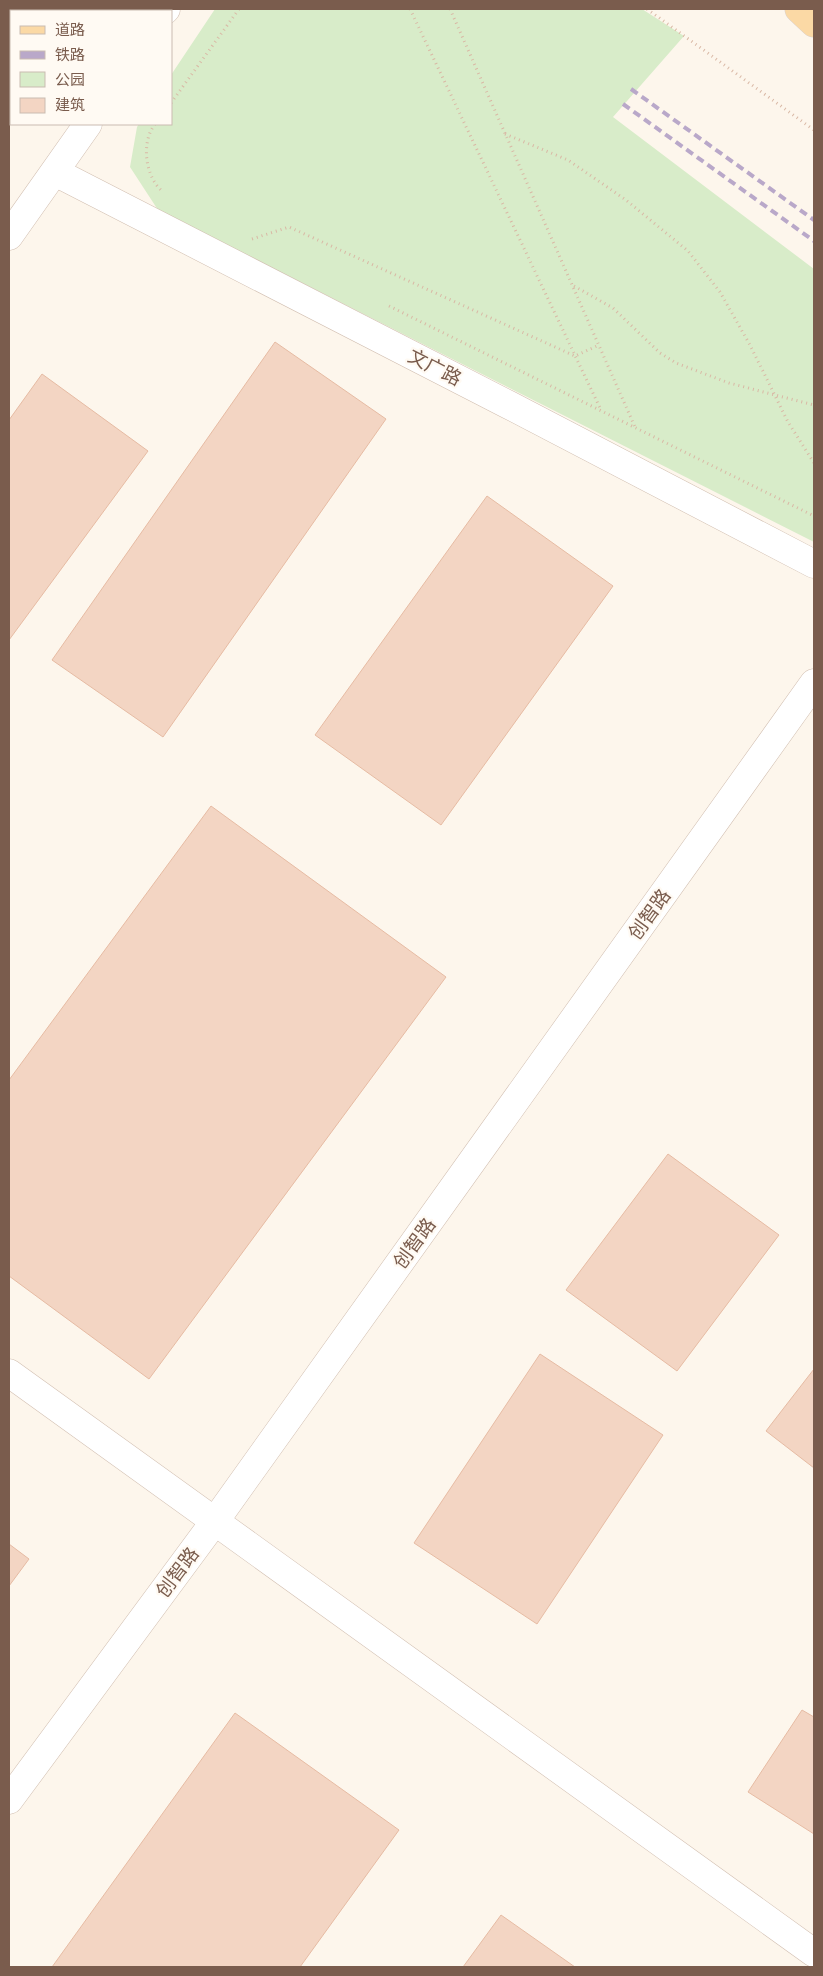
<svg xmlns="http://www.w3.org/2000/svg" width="823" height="1976" viewBox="0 0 823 1976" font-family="Signika,'Noto Sans SC',sans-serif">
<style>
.green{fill:#d8ecc9}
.building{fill:#f3d5c3;stroke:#e6bba3}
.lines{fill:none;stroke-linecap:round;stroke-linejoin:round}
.minor-casing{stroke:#d1beb0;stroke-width:29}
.major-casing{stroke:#dad1cd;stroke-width:29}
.path{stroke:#d9b8a5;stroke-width:3;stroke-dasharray:1 4;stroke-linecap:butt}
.minor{stroke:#fff;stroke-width:28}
.major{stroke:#fbd9a5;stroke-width:28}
.rail{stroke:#b9a8c9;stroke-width:4;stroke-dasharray:8 5;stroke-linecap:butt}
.labels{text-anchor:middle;stroke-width:4.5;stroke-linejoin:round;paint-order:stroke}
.street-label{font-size:19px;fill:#7a5c4d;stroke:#fffaf3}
</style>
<rect width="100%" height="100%" fill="#fdf6ec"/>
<!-- green -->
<path class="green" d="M215,9h427l42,27 -71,81 201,152v273l-656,-332 -28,-43 7,-40 2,-3h32v-49z"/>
<!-- building -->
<g class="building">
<path d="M275,342l111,77 -223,318 -111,-77z"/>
<path d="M42,374l106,77 -139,189v-220z"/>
<path d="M487,496l126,90 -172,239 -126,-90z"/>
<path d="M211,806l235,171 -297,402 -140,-103v-196z"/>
<path d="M668,1154l111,81 -102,136 -111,-81z"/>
<path d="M540,1354l123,81 -126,189 -123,-81z"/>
<path d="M814,1369v99l-48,-37z"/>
<path d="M9,1544l20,15 -20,27z"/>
<path d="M802,1710l12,7v117l-66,-42z"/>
<path d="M235,1713l164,117 -99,137h-248z"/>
<path d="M501,1915l74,52h-112z"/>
</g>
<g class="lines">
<defs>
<g id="minor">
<path d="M164,11l2,-2"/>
<path d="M55,172l454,233 305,159"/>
<path d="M9,236l79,-112"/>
<path d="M9,1373l805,580"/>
<path d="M9,1800l206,-279 599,-838"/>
</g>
<path id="major" d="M799,9l15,14"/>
</defs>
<!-- minor casing -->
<use href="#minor" class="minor-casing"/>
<!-- major casing -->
<use href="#major" class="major-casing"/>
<!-- path -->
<g class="path">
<path d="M410,9l191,401"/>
<path d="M450,9l185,418"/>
<path d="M647,9l167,121"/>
<path d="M171,103l68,-94"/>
<path d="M155,124c-14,18 -10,51 6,66"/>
<path d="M505,134l63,26 58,40 62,51 32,41 30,53 38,77 26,41"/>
<path d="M252,239l37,-12 286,129 24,-11"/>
<path d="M574,286l39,22 47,45 16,10 53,20 85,22"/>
<path d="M389,306l425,210"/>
</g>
<!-- minor -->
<use href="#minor" class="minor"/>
<!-- major -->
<use href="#major" class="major"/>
<!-- rail -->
<g class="rail">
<path d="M631,89l183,131"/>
<path d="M623,104l191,137"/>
</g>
</g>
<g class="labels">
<!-- street labels -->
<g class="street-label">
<text transform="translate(435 367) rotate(27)" y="7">文广路</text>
<text transform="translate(649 914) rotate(-54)" y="7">创智路</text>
<text transform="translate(414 1243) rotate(-54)" y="7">创智路</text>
<text transform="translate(177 1572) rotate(-53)" y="7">创智路</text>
</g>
</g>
<!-- border -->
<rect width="823" height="1976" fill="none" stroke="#7a5c4d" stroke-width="20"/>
<!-- legend -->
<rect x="10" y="10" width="162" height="115" fill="#fffaf3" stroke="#cabbb1"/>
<rect x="20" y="26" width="25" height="8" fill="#fbd9a5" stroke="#cabbb1"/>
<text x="55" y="35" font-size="15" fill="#7a5c4d">道路</text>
<rect x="20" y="51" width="25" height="8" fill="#b9a8c9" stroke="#cabbb1"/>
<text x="55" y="60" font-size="15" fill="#7a5c4d">铁路</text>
<rect x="20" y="72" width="25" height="15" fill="#d8ecc9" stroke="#cabbb1"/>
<text x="55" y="85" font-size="15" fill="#7a5c4d">公园</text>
<rect x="20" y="98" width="25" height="15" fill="#f3d5c3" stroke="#cabbb1"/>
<text x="55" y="110" font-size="15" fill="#7a5c4d">建筑</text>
</svg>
